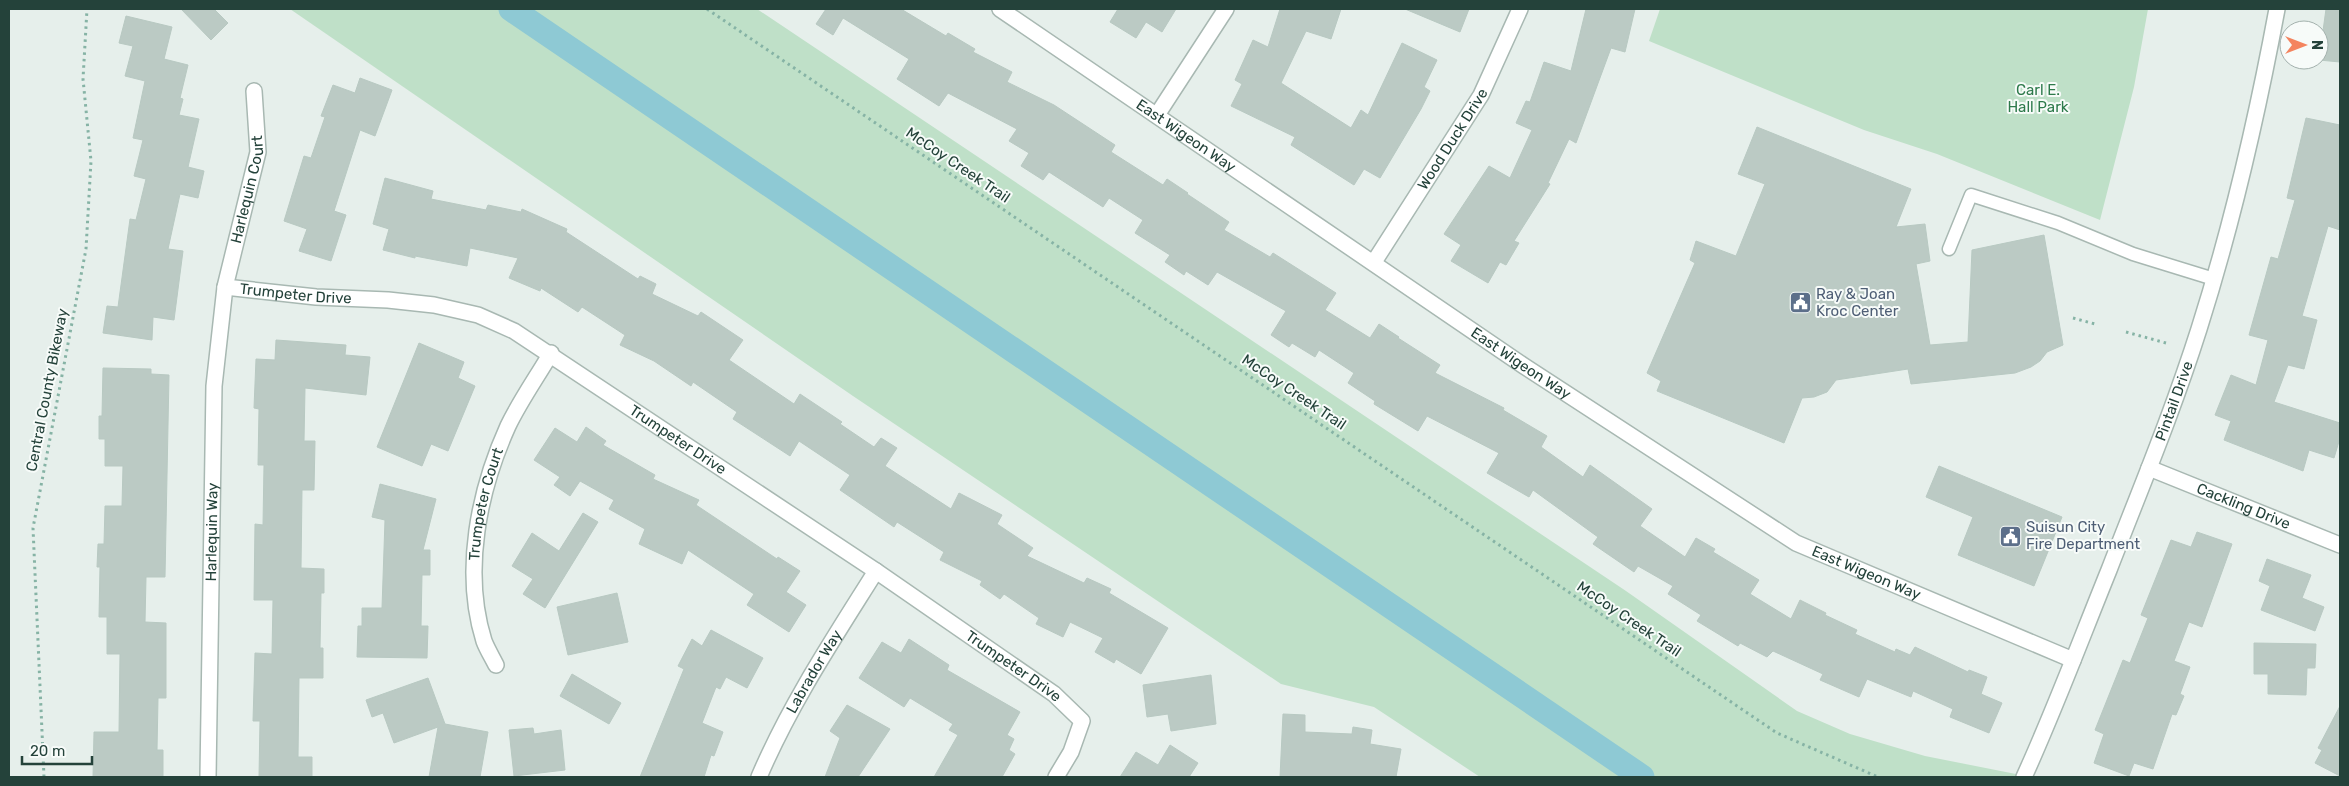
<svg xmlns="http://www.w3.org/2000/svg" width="2349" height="786" viewBox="0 0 2349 786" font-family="Rubik,sans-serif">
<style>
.green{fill:#bfe0c8}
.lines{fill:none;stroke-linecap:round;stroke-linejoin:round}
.canal{stroke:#8ec9d4;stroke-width:25}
.building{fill:#bbcac4;stroke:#b8c9c2}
.service-casing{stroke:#a8b8b2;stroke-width:15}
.minor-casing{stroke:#a8b8b2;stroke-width:18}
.tertiary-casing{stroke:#a8b8b2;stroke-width:18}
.path{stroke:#86b3a5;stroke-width:3;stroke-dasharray:2.5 4;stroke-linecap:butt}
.service{stroke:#fff;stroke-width:12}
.minor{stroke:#fff;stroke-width:15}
.tertiary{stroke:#fff;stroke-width:15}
.labels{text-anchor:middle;stroke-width:4;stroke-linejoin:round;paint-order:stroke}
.park-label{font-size:15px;fill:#2d7a4b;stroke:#f7fbf9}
.street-label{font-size:15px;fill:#24423a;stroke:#f7fbf9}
.service-label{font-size:15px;fill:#4e5e75;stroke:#f7fbf9;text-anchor:start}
</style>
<rect width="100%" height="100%" fill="#e6efeb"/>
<!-- green -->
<g class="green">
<path d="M290,9h467l869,582 171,120 53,23 75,22 106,21h-551l-106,-70 -93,-23 -428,-288z"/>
<path d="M1660,9h488l-14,78 -34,133 -163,-66 -73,-24 -215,-89z"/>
</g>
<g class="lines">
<!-- canal -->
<path class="canal" d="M511,9l1131,768"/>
</g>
<!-- building -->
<g class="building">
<path d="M181,9h33l14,14 -17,17z"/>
<path d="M826,9h75l45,27 2,-3 27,16 -2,3 39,20 -5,10 47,23 61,40 -4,7 52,33 4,-6 21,14 -1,1 42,28 -5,8 46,27 3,-4 63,40 -11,17 45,28 9,-14 20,13 -1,1 42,27 -5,8 69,35 -1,2 44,26 -6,11 42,30 7,-12 62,44 -12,17 45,31 11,-19 19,11 -2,3 46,28 -9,14 41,25 9,-19 26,13 -1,2 32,15 -2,4 40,18 1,-3 14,6 5,-8 53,25 1,-2 18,7 -6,17 21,9 -13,30 -39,-16 3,-8 -40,-18 -2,6 -44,-18 -8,18 -39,-17 3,-6 -50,-23 -6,6 -27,-14 -2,3 -41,-25 4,-6 -33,-21 5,-8 -35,-20 -4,6 -41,-28 5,-7 -65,-47 -4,7 -42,-24 12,-20 -72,-37 -9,15 -44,-27 1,-3 -27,-18 6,-10 -35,-23 -4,7 -23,-14 -3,4 -18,-12 15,-24 -69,-39 -9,13 -22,-14 -2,4 -19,-13 5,-7 -35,-22 8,-13 -34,-22 -6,9 -54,-35 -6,8 -22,-14 8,-13 -20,-12 8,-12 -69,-36 -9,13 -42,-27 12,-20 -66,-41 -10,17 -17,-11z"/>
<path d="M1118,9h58l-14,23 -16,-10 -10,16 -26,-16z"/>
<path d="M1280,9h61l-10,30 -25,-8 -25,52 70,45 10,-18 7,5 34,-72 35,17 -13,27 6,4 -9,18 -41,69 -16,-9 -10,16 -63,-40 4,-8 -64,-31 11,-22 -7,-4 18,-40 15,7z"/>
<path d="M1405,9h64l-9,23z"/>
<path d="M1586,9h49l-10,43 -14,-4 -35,95 -7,-4 -21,44 2,1 -36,57 5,2 -13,22 -6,-3 -12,21 -37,-22 10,-16 -17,-11 45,-68 21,12 22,-48 -16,-7 10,-22 4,1 14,-40 27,9z"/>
<path d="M2326,9h14v53l-21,-2z"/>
<path d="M126,16l46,11 -8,32 24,6 -8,33 3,1 -4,16 20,4 -11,48 16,4 -6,27 -18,-4 -12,55 15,2 -9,69 -21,-3 -1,23 -49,-7 4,-27 11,1 12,-88 6,1 10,-41 -12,-3 9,-36 -10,-2 12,-57 -20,-5 8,-30 -14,-3z"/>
<path d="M360,78l32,12 -17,46 -15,-6 -26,81 12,4 -15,46 -32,-10 8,-22 -23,-8 20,-65 7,2 14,-41 -4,-1 12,-31 22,8z"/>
<path d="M2306,118l34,7v105l-12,-4 -26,90 15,4 -13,49 -16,-4 -14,37 66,21v15l-6,20 -25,-8 -6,21 -79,-31 7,-19 -16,-6 16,-40 25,10 12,-45 -19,-5 22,-78 7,2 17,-59 -8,-2z"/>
<path d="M1757,127l154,62 -15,38 29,-3 5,37 -14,3 14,81 38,-3 4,-92 72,-15 19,110 -16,7 -7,9 -9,6 -16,6 -104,11 -3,-15 -72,11 -9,12 -13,5 -12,1 -18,45 -127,-52 4,-10 -14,-8 48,-110 -5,-3 6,-19 40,15 29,-72 -27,-10z"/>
<path d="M385,178l48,13 -2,8 55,11 2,-5 33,7 1,-3 45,20 -1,3 72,47 2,-3 16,8 -4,10 46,22 3,-4 42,28 -14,20 65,44 6,-10 42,28 -2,2 34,23 7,-9 16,10 -12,18 66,43 8,-16 43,22 -5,9 36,24 -6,8 57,27 3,-5 24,11 -2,4 59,35 -27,46 -25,-15 -2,4 -19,-11 8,-14 -33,-16 -7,15 -27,-13 3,-6 -35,-24 -4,5 -20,-14 2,-4 -42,-21 4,-8 -47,-30 -3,5 -54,-37 10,-15 -51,-34 -9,15 -57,-37 4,-7 -44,-30 -2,4 -37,-25 -34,-16 5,-10 -43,-28 -4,5 -37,-24 -1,3 -31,-13 9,-20 -48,-10 -3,18 -52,-10v2l-32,-8 6,-21 -16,-5z"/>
<path d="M276,340l70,5 -1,10 25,2 -4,38 -61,-7 -1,53h11l-1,49h-12l-1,78 23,1v24h-3l-1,55h3v30h-24l-1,79h14v20h-53l1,-56h-7l2,-68 17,1 1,-54h-19l1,-76 8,1 1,-60h-6l1,-56 -5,-1 2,-49 19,1z"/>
<path d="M419,343l45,19 -6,16 17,8 -27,65 -17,-7 -9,22 -45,-19z"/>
<path d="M103,368l48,1v5l18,1 -4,202h-19l-1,45 21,1v75h-8l-1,52h6v27h-70l1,-45h25l1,-78h-13v-37h-8l1,-50h-3l1,-23h6l1,-38h17l1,-40h-18v-27h-6v-23h3z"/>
<path d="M586,427l20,14 -3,4 52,30 -2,4 46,21 -3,5 81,54 1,-2 22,14 -14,21 20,13 -17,27 -42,-27 7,-11 -66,-44 -6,14 -43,-20 6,-15 -36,-20 5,-9 -34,-19 -10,15 -16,-11 6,-8 -26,-17 21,-32 22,14z"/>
<path d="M1939,466l123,51 -28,69 -76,-31 15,-38 -47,-20z"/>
<path d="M380,484l56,15 -13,51h7v25h-8l-1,51h7l-1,32 -70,-1 1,-31h4v-18h20l3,-88 -13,-3z"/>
<path d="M583,513l15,9 -53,86 -22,-14 10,-15 -21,-13 20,-33 27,18z"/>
<path d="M2197,532l35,12 -30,83 -13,-5 -15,39 16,6 -10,27 4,2 -8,19 -4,-1 -19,55 -19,-6 -5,13 -35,-13 10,-29 -9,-4 28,-70 7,3 18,-45 -7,-3 30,-75 20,7z"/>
<path d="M2267,559l44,16 -9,23 22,9 -9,24 -54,-21 9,-24 -11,-5z"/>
<path d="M617,593l11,49 -60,13 -11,-48z"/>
<path d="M711,630l52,28 -16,30 -21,-11 -6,12 -4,-2 -14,36 21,9 -9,24 -3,-1 -7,22h-64l44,-108 -6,-3 14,-27 10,7z"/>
<path d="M909,639l40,26 -2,5 73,42 -13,23 7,4 -5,11 6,4 -13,23h-68l24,-42 -9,-5 4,-6 -43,-26 -6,9 -45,-29 23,-36 19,11z"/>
<path d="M2254,643l62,1 -1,24h-8l-1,27 -38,-1v-20h-14z"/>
<path d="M572,674l49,29 -12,21 -49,-28z"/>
<path d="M1211,675l5,49 -45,7 -3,-17 -21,3 -4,-32z"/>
<path d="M428,678l17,46 43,8 -8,45h-51l9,-50 -44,16 -11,-30 -11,4 -6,-17z"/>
<path d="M847,705l43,24 -32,48h-33l15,-39 -10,-7z"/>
<path d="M2340,706v70l-25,-13 7,-13 -4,-2z"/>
<path d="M1283,714l22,1v17l47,2 1,-7 19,3 -2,14 31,5 -5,28h-116z"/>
<path d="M533,728l1,6 27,-4 4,40 -51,6 -5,-46z"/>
<path d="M1170,745l28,18 -9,14h-69l16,-25 22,13z"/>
</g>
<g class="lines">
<defs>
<path id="service" d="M1949,249l22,-54 87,28 75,31 81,25"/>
<g id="minor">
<path id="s1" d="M1000,9l524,357 272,177 277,117"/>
<path d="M1157,115l69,-106"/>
<path id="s2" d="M1374,262l107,-167 39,-86"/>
<path id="s3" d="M225,287l91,10 72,3 46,5 44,10 36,16 362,240 178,123 28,27 -11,31 -15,25"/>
<path id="s4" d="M2149,468l191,77"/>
<path id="s5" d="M496,665c-4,-8 -9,-16 -12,-24 -22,-70 -5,-151 24,-215 12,-25 29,-49 43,-73"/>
<path id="s6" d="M208,777l6,-391 11,-99 33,-135 -4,-61"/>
<path id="s7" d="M759,777c31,-73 75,-139 117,-206"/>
</g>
<g id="tertiary">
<path id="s8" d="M2024,777c31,-68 57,-138 85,-207 31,-80 64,-159 90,-241 33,-104 58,-212 78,-320"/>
</g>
</defs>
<!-- service casing -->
<use href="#service" class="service-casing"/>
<!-- minor casing -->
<use href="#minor" class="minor-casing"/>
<!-- tertiary casing -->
<use href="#tertiary" class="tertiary-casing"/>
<!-- path -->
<g class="path">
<path d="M707,9l1070,724 101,44"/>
<path d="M2073,318l22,6"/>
<path d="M2126,332l40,11"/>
<path d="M44,777l-11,-249 53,-279 5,-88 -8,-82 4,-70"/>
</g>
<!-- service -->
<use href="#service" class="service"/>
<!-- minor -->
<use href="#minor" class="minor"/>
<!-- tertiary -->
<use href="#tertiary" class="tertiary"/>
</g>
<!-- icons -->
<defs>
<symbol id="civic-square" viewBox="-11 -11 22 22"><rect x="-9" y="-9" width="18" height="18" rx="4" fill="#5c6f8a" stroke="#f7fbf9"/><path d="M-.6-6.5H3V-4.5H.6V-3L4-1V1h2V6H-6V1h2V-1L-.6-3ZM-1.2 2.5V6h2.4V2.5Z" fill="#fff"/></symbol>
</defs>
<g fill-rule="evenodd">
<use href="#civic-square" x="1788" y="290" width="25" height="25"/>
<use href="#civic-square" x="1998" y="524" width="25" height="25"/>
</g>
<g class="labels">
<!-- park labels -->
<g class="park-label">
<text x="2038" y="95">Carl E.<tspan x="2038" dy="17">Hall Park</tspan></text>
</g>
<!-- street labels -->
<g class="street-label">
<text dy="5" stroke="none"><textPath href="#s1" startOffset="225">East Wigeon Way</textPath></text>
<text dy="5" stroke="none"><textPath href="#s2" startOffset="146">Wood Duck Drive</textPath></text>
<text transform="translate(958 165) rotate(34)" y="5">McCoy Creek Trail</text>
<text dy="5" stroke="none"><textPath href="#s6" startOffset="591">Harlequin Court</textPath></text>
<text dy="5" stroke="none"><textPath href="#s3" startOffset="71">Trumpeter Drive</textPath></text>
<text dy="5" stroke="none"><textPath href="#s1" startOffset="630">East Wigeon Way</textPath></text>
<text transform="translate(47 390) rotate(-79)" y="5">Central County Bikeway</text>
<text transform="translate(1294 392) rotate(34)" y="5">McCoy Creek Trail</text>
<text dy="5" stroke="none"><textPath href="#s8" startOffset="405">Pintail Drive</textPath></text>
<text dy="5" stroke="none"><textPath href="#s3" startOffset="491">Trumpeter Drive</textPath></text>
<text dy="5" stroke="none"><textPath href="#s5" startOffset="166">Trumpeter Court</textPath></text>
<text dy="5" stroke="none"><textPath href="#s4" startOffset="102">Cackling Drive</textPath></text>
<text dy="5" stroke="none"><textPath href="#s6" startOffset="245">Harlequin Way</textPath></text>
<text dy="5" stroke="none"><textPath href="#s1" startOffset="1035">East Wigeon Way</textPath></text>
<text transform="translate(1629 619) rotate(34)" y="5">McCoy Creek Trail</text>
<text dy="5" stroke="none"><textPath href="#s3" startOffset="896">Trumpeter Drive</textPath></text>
<text dy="5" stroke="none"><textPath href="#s7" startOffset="119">Labrador Way</textPath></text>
</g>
<!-- service labels -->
<g class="service-label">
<text x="1816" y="299">Ray &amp; Joan<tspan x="1816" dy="17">Kroc Center</tspan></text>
<text x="2026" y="532">Suisun City<tspan x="2026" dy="17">Fire Department</tspan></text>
</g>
</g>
<!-- border -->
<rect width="2349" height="786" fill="none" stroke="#24423a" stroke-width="20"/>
<!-- north arrow -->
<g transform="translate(2304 45) rotate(90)"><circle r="24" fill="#f7fbf9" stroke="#a3b1ad"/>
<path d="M0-4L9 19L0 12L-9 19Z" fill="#f4845f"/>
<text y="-8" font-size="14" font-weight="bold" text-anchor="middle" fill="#24423a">N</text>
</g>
<!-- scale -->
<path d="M22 756v8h70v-8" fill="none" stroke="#24423a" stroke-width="2.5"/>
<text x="30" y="756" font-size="15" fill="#24423a" stroke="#f7fbf9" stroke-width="4" paint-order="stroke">20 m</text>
</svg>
